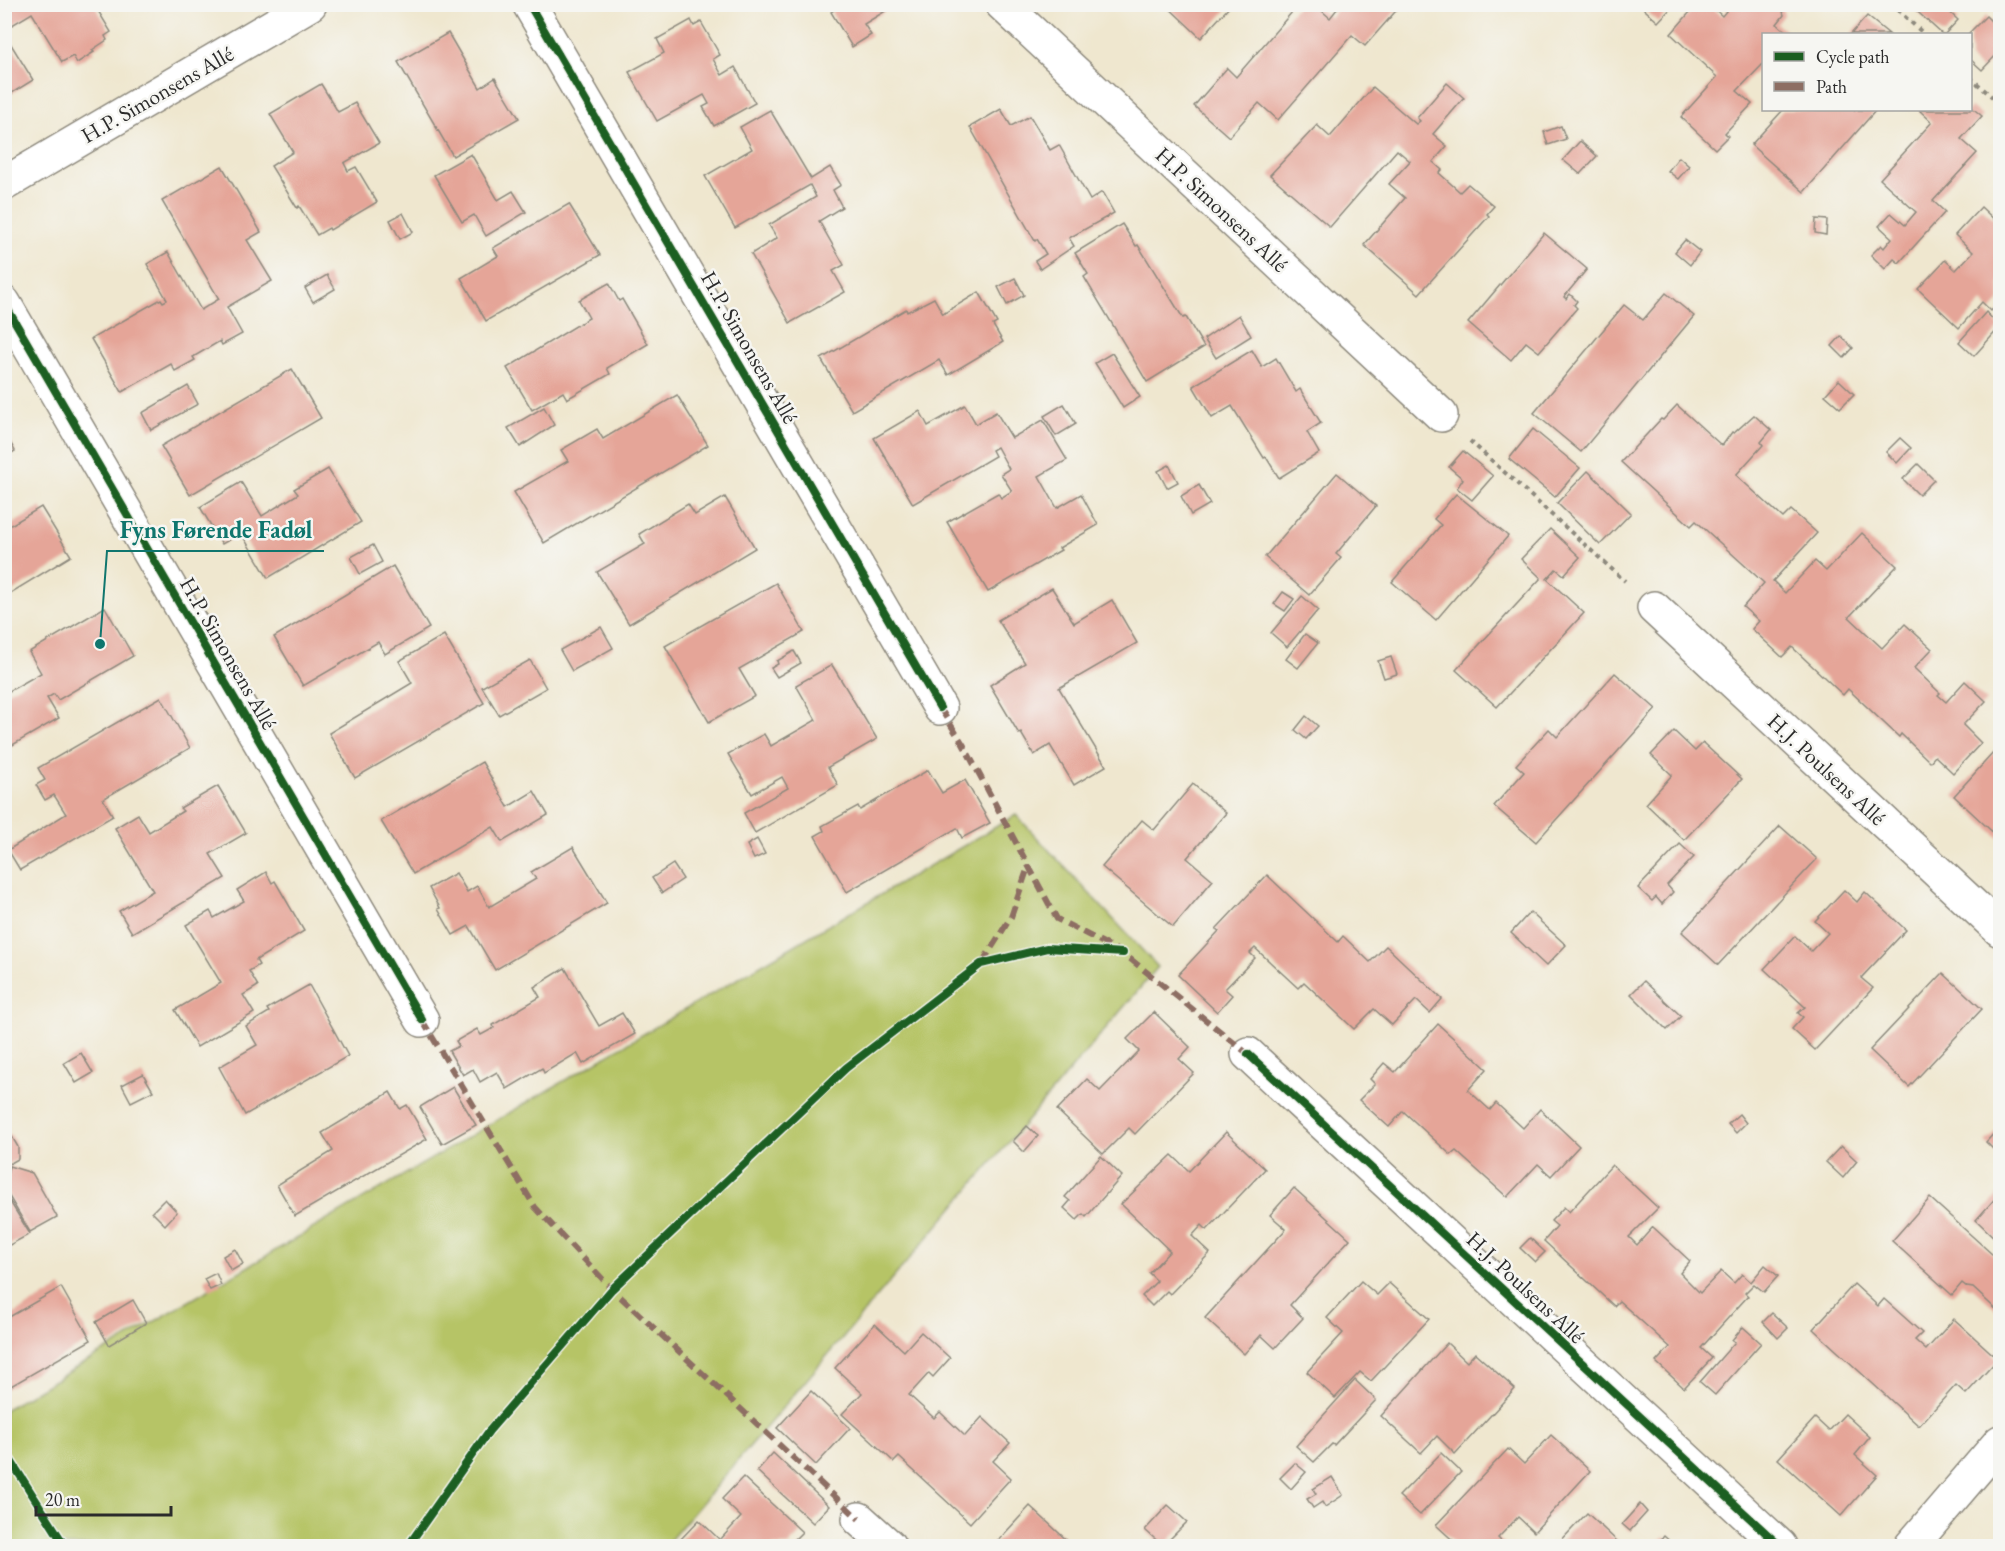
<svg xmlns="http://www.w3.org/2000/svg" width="2005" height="1551" viewBox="0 0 2005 1551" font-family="'EB Garamond',serif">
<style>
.green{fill:#b6c466;stroke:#707848;stroke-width:1.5}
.building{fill:#e5a598}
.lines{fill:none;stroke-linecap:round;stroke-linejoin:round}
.minor-casing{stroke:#8d897d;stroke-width:36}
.path{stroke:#8d897d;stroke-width:4;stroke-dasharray:4.5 4.5;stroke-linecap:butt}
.minor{stroke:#fff;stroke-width:33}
.quiet{stroke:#8d6e63;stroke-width:6;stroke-dasharray:12 6;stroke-linecap:butt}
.cycleway-casing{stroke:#f6f6f2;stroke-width:11}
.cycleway{stroke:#1b5e20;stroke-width:8}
.labels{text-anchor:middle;stroke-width:5;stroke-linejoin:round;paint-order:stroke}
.street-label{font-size:22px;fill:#2b2b2b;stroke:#f6f6f2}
.leader{fill:none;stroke:#0f766e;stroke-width:2}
.callout-dot{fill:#0f766e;stroke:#f6f6f2;stroke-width:2}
.callout-label{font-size:24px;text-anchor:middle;font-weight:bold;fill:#0f766e;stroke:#f6f6f2;stroke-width:5;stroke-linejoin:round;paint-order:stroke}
</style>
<rect width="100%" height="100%" fill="#f6f6f2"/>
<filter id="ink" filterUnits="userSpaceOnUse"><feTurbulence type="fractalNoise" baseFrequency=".0167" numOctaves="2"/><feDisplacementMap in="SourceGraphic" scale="12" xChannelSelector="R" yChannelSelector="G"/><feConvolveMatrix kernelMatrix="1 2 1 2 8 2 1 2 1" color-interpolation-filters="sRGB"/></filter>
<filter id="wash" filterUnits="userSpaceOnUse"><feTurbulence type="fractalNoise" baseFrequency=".008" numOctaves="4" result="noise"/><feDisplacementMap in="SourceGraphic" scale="24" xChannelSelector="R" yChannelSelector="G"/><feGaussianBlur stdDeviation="1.35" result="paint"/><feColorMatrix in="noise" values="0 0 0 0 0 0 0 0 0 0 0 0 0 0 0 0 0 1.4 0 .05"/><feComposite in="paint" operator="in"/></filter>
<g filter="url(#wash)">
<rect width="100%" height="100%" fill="#efe7cf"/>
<!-- green -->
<path class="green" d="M1016,815l142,152 -493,579h-660l-1,-136z"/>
<g id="blocks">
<!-- building -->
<g class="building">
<path d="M4,4h90l17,28 -6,4 2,4 -15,10 2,2 -17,11 -4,-7 -11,6 -30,-49 -28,17z"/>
<path d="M843,4h54l-33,20 7,11 -19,12 -21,-35z"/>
<path d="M1165,4h67l-31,34z"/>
<path d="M1299,4h15l16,14 11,-14h61l-37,42 -13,-11 -74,85 -19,-17 -30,34 -35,-31 33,-38 9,9z"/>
<path d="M1647,4h28l-17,18 -14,-13z"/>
<path d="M1697,4h12l13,12 10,-12h49l3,11 -7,9 12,10h-25v29l-27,28 15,13 -27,29 3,3 -13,13 -34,-32 36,-40 -46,-43z"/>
<path d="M1909,4h32l17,16 -13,14h-3z"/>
<path d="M1867,16l22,18h-38z"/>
<path d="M1986,16l14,14v21l-18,19 -12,-11v-25h-2z"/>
<path d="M691,20l3,6 7,-4 19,33 -7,4 9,16 13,-8 20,36 -41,23 -11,-19 6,-3 -5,-9 -47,26 -28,-49 35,-19 -7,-14z"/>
<path d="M4,33l29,47 -29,18z"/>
<path d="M448,33l32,55 15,-10 24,40 -66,38 -55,-94z"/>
<path d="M1447,83l17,15 -31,36 14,12 -14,16 9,8 -3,3 21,19 8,-8 26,22 -7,8 2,2 -70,78 -55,-49 41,-47 -16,-14 21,-23 -13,-11 -67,77 -60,-52 47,-50 13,12 43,-50 43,37 4,-3 -3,-3z"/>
<path d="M321,84l17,28 17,-9 24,40 -35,20 4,8 8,-4 21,35 -47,28 -1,-2 -12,7 -18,-29 -2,2 -26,-42 22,-14 -23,-38z"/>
<path d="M1970,106l12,10 -21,23 16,14 -44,48 12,11 -46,51 -5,-4 -9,10 -14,-14 10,-10 3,3 8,-10 -13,-12 12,-13 14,12 11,-13 -36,-33 52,-57 -13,-12h51z"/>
<path d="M1001,109l10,17 19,-10 20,34 9,-5 31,55 12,-8 12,21 -45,25 5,8 -34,23 -5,-8 11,-7 -9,-15 -2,2 -65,-114z"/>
<path d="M770,110l41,69 19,-12 11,18 -8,5 9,17 -23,14 25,44 -11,6 12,21 -55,31 -39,-69 26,-16 -8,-13 47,-28 -6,-12 -75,43 -30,-52 47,-27 -12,-22z"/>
<path d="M1783,110h93l-72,82 -53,-47z"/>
<path d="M1561,126l5,13 -18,6 -4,-13z"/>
<path d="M1580,141l17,15 -17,18 -17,-14z"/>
<path d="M471,154l27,46 15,-9 13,21 -40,24 -12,-21 -12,7 -28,-47z"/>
<path d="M1679,157l10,9 -11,13 -10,-8z"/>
<path d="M222,166l39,66 -14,8 25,41 -45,26 15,27 -20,11 -2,-4 -27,16 2,3 -20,11 -4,-7 -49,28 -31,-53 70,-40 2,3 4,-2 -20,-36 21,-12 33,58 18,-11 -57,-98z"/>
<path d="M569,204l31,51 -114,66 -25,-43 37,-22 -5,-8z"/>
<path d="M1981,207l18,17 1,-2v79l-9,10 -9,-9 -23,26 -41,-39 27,-29 11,10 17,-18 -18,-17z"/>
<path d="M403,213l10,19 -13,7 -10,-19z"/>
<path d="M1816,219l11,1 -1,15 -11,-2z"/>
<path d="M1122,224l14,22 2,-1 45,73 3,-1 18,30 -57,35 -63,-105 4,-3 -13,-21z"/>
<path d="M1544,233l43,36 -23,28 2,2 4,-5 7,7 -3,4 3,3 -38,44 -13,-10 -15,18 -43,-37z"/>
<path d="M1685,240l15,12 -10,13 -15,-13z"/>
<path d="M327,275l8,14 -22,13 -8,-14z"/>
<path d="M1015,278l9,17 -17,10 -9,-18z"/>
<path d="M609,283l10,18 3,-2 26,45 -41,24 3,6 -43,25 -4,-7 -31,18 -25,-42 82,-50 -10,-18z"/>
<path d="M979,292l18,31 -4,2 10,17 -55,33 -9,-15 -87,51 -31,-52 85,-50 1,3 27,-14 9,16z"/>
<path d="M1666,293l28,23 -113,136 -47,-39 90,-108 19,15z"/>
<path d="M1986,312l14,15 -26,29 -15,-14z"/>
<path d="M1239,315l12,21 -35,22 -12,-19z"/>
<path d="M1841,336l12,12 -9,10 -12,-12z"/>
<path d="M1252,350l10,17 14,-9 20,34 4,-3 21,34 -14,9 12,21 -40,25 -13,-21 -2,1 -32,-52 -20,12 -19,-32z"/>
<path d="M1112,353l28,44 -17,11 -28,-45z"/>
<path d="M292,369l29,49 -131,77 -29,-49z"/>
<path d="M1839,380l15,14 -14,14 -15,-13z"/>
<path d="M188,386l10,18 -47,26 -9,-17z"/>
<path d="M677,395l31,50 -164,98 -30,-51 54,-31 -7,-11 36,-21 6,10z"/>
<path d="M1064,404l12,20 -20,12 -12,-20z"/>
<path d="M965,405l11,19 20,-12 16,26 31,-18 24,40 -28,16 18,32 24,-14 17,31 -39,23 2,2 -73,42 -41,-70 51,-29 3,5 11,-7 -11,-17 8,-5 -12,-22 -5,3 3,6 -82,48 -39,-66 46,-27 8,15z"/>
<path d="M1677,405l45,41 10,-14 2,1 20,-18 17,15 -10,12 2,3 -27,30 47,43 8,-8 26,23 -44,48 12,12 30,-32 11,10 36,-38 35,33 -48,51 33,31 23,-24 27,25 -18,19 26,25 -2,2 8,7 19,-21 21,20 -23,24 18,18 -28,30 -18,-17 -5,6 -29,-28 -2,3 -51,-48 -5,6 -51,-48 -10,10 -30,-28 7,-8 -16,-14 21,-24 -68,-62 -5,5 -70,-64 40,-43 2,1z"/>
<path d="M544,407l10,18 -34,22 -12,-19z"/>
<path d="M1533,429l47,39 -25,29 -46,-38z"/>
<path d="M5,433l10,18 -10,6z"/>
<path d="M1900,438l11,10 -14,15 -11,-11z"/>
<path d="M1463,451l30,25 -21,24 -15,-12 6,-9 -14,-12z"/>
<path d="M1918,464l16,16 -15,15 -16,-16z"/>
<path d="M1169,465l9,17 -11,6 -9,-17z"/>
<path d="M328,469l33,53 -93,56 -27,-45 -19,11 -22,-37 41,-25 21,34 36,-22 -4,-5z"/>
<path d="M1588,471l43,42 -31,32 -43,-42z"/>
<path d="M1337,473l39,33 -40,48 5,4 -32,37 -44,-38z"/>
<path d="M1199,485l11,19 -19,11 -10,-19z"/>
<path d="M1456,494l52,42 -72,84 -44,-38 49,-57 -7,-6z"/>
<path d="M725,497l30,51 -126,76 -32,-52 48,-28 -6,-10 49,-30 7,11z"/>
<path d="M41,507l30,49 -67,41v-68z"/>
<path d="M1550,529l30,28 -16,18 -8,-6 -9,10 37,34 -87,94 -41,-37 85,-92 -20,-19z"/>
<path d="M373,545l9,17 -22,12 -9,-17z"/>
<path d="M393,566l36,62 -44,26 -7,-12 -75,44 -29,-49z"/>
<path d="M776,583l28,49 -65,37 16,27 -46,26 -44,-76z"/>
<path d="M1052,588l22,35 38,-23 25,43 -78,45 47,78 -32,19 -24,-40 -16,10 -13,-22 -2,1 -29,-49 35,-22 -27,-43z"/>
<path d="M1283,592l11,7 -9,12 -11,-7z"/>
<path d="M1302,596l16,14 -31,37 -16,-14z"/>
<path d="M105,607l28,49 -75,44 -4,-6 -7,4 12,20 -55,32v-56l37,-21 -12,-21z"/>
<path d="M601,627l12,21 -41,23 -12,-21z"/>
<path d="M1305,634l13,9 -20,25 -12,-9z"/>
<path d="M444,635l40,68 -129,75 -26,-45 83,-50 -13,-22z"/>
<path d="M794,651l7,12 -24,14 -6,-9 7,-4 -1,-3z"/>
<path d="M1391,657l6,17 -13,4 -6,-17z"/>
<path d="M530,660l16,28 -47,27 -17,-28z"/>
<path d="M832,665l45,74 -49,28 10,18 -83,48 -11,-20 44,-25 -6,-11 -30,17 -24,-40 36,-20 7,12 45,-26 -20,-35z"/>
<path d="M1615,673l41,36 -120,133 -42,-36 30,-34 -8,-7 33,-36 8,8z"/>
<path d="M161,697l29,51 -87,51 10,17 -93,54 -12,-20 58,-36 -12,-19 -9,5 -9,-15 9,-5 -7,-12z"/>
<path d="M1306,716l12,10 -12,13 -11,-9z"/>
<path d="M1674,731l21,20 8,-8 39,36 -58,61 -38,-36 26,-29 -21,-20z"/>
<path d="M1994,752l6,5v82l-46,-43z"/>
<path d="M482,762l26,45 26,-16 14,24 -46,27 -9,-15 -80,47 -32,-53z"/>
<path d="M928,770l14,23 23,-13 25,43 -28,15 -5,-10 -110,64 -32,-56 9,-5 -2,-5 36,-20 2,4z"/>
<path d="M1193,784l33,29 -39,45 26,22 -40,47 -71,-60 40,-47 12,10z"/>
<path d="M218,786l28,47 -36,21 15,24 -93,55 -13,-22 34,-20 -38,-63 23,-14 11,18 34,-21 -3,-3z"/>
<path d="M1780,826l37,33 -99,106 -36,-33z"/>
<path d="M757,839l8,15 -11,5 -7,-14z"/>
<path d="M1680,844l14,13 -27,28 6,7 -11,12 -6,-7 -4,4 -14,-13z"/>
<path d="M573,847l34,56 -112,67 -26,-44 -16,9 -15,-26 2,-1 -11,-20 27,-15 11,19 10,-6 12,21 47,-28 -5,-7z"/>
<path d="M673,864l10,15 -21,14 -10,-15z"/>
<path d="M266,872l6,11 3,-2 29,50 -48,29 3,5 -10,6 9,15 -15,9 11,18 -57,34 -22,-37 46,-27 -35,-58 24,-14 4,7 30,-17 -7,-11z"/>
<path d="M1267,875l71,67 5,-6 27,26 16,-16 56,53 -12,14 -14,-13 -24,25 -18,-16 -20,20 -50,-47 -6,6 -43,-40 -5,5 5,5 -30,31 7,6 -15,17 -39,-37 41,-44 -3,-2z"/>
<path d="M1844,890l13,12 8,-10 41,38 -45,48 12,10 -58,62 -23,-21 11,-12 -5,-4 7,-6 -41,-38 31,-33 16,15 17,-18 -13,-12z"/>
<path d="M1530,912l36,33 -20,21 -35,-33z"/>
<path d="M565,968l34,58 23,-13 13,21 -52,30 -6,-11 -33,20 -2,-5 -35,21 -10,-17 -17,10 -7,-13 -10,6 -14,-24 10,-5 -3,-5 21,-12 4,6 13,-7 -1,-3 47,-28 -6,-10z"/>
<path d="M1943,973l39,36 -73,78 -39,-37z"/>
<path d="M1644,981l37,35 -14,14 -36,-36z"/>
<path d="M309,985l39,71 -103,59 -26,-48 38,-22 -11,-19 23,-14 -2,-3z"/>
<path d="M1154,1012l36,35 -11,12 15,14 -59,61 -6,-6 -26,26 -46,-44 30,-31 13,12 39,-40 -12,-12z"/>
<path d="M1438,1024l49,45 -19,21 22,20 6,-7 27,25 17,-19 39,37 -28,30 -13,-12 -31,33 -51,-46 -5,4 -48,-44 -14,16 -30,-27 16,-16 -5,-5 14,-16 11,9z"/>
<path d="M81,1053l12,20 -17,10 -12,-20z"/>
<path d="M143,1074l10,17 -22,11 -9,-17z"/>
<path d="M453,1087l23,38 -34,19 -22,-37z"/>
<path d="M390,1092l10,17 7,-4 20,34 -132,77 -18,-31 56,-34 -11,-18z"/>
<path d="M1739,1114l7,9 -10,10 -8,-9z"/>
<path d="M1027,1126l11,10 -14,16 -11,-11z"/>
<path d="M2000,1127v29l-14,-14z"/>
<path d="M1226,1132l39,37 -58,61 -5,-5 -10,11 18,17 -40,41 -3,-3 -15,15 -10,-10 15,-15 -8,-8 21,-22 -49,-47 51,-49 17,16z"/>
<path d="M11,1135l7,12v12l-14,8v-29z"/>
<path d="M1841,1146l16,15 -14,17 -17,-16z"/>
<path d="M1101,1156l21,20 -36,41 -3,-3 -6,6 -13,-12 6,-7 -5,-4z"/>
<path d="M1612,1165l46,43 -29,29 8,8 16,-18 37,34 -10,12 20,20 21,-22 13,12 8,-9 9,8 14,-17 13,11 -14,16 -10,-8 -9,9 3,3 -47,52 11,10 -28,30 -28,-26 14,-15 -51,-46 -5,5 -70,-65 13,-15 -6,-5 13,-14 5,5z"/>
<path d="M9,1166l23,7 25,44 -27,15 -26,-44z"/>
<path d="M1294,1188l56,51 -60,66 13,13 -28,30 -14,-13 -17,19 -39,-36 81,-89 -16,-14z"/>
<path d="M4,1192l26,42 -26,14z"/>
<path d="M2000,1193v50l-24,-23z"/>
<path d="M1930,1198l63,57 7,-8v66l-27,-25 -6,-1 -5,-4 -10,12 -60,-54z"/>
<path d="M165,1199l12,13 -12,13 -13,-13z"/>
<path d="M1530,1238l15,14 -10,10 -15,-14z"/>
<path d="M235,1249l8,15 -12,7 -8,-15z"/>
<path d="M216,1273l5,12 -11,5 -6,-11z"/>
<path d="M1361,1281l16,14 12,-12 40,36 -58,62 -11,-9 -25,26 -28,-26 36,-39 -16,-15z"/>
<path d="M1854,1284l24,22 6,-7 38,34 -7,7 11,10 28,-31 44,40 -32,35 -10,-9 -37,41 -106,-97z"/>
<path d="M61,1287l30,53 -87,50v-70z"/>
<path d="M133,1300l13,23 -37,22 -13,-23z"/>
<path d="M1772,1313l16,15 -10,10 -15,-16z"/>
<path d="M875,1324l29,27 17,-19 29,26 -17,19 -4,-4 -20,22 25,23 6,-6 25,24 17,-19 28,26 -17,18 18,17 -41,45 -71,-66 -5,5 -52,-48 20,-21 -27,-25z"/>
<path d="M1743,1327l18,16 -46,52 -15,-13 35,-40 -3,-2z"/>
<path d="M1447,1343l20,19 8,-9 40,36 -60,65 -18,-18 -16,17 -40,-37z"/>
<path d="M1355,1380l21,20 -42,45 -2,-1 -18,18 -18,-16z"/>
<path d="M811,1391l39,37 -34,37 -39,-37z"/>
<path d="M1845,1414l25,23 -15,18 22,20 -36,41 -63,-57 37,-41 14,13z"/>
<path d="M1551,1435l39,36 -56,61 -16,-15 -20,21 7,7 -2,1h-44l-23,-21 72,-76 16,15z"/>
<path d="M773,1453l56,53 -16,17 -56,-52z"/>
<path d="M1441,1453l20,19 -41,43 -21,-19z"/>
<path d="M1295,1463l11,9 -15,17 -11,-11z"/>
<path d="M743,1477l59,55 -14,14h-102l-6,-6 19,-20 21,20 21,-23 -19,-18z"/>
<path d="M1332,1477l11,18 -18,12 -3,-5 -9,6 -6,-9 9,-5 -3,-5z"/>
<path d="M1640,1504l7,8 -17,19 -8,-7z"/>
<path d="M1168,1505l19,17 -24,24 -18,-16z"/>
<path d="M1030,1506l43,40h-80z"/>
<path d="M1587,1513l32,30 -3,3h-60z"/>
<path d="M1664,1536l11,10h-20z"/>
</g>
</g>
</g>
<g filter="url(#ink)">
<use href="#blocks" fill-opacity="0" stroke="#8d897d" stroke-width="1.5"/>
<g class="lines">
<defs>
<g id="minor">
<path d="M529,4l411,704"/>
<path d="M1002,4l439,411"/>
<path d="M4,184l306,-180"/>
<path d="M4,303l418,717"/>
<path d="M1654,608l346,322"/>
<path d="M1248,1054l532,492"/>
<path d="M859,1519l30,27"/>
<path d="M1911,1546l89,-104"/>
</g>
</defs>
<!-- minor casing -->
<use href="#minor" class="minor-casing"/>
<!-- path -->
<g class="path">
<path d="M1891,4l33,30"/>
<path d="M1970,77l30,27"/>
<path d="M1470,441l155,140"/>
</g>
<!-- minor -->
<use href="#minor" class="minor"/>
<!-- quiet -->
<g class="quiet">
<path d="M940,708l23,36 94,175 66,34 125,101"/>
<path d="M982,963l29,-46 17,-50"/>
<path d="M422,1020l113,187 77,82 247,230"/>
</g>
<defs>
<g id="cycleway">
<path d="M529,4l411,704"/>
<path d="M4,303l418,717"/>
<path d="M1248,1054l532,492"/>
<path d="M4,1450l61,96"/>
<path d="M408,1546l81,-115 123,-142 234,-221 135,-104 66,-16 76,5"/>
</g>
</defs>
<!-- cycleway casing -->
<use href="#cycleway" class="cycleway-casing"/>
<!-- cycleway -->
<use href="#cycleway" class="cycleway"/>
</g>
</g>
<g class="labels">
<!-- street labels -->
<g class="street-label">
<text transform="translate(157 94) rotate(-30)" y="8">H.P. Simonsens Allé</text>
<text transform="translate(1222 209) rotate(43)" y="8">H.P. Simonsens Allé</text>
<text transform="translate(750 347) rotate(60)" y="8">H.P. Simonsens Allé</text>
<text transform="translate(229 653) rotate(60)" y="8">H.P. Simonsens Allé</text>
<text transform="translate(1827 769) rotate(43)" y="8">H.J. Poulsens Allé</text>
<text transform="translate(1526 1287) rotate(43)" y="8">H.J. Poulsens Allé</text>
</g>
</g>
<!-- callouts -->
<path class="leader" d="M100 644L107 551H324"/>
<circle class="callout-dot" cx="100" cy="644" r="6"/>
<g class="callout-label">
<text x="216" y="538">Fyns Førende Fadøl</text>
</g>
<!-- margin -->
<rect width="2005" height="1551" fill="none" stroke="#f6f6f2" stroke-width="24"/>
<!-- legend -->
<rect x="1762" y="33" width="210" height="78" fill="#f6f6f2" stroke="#a5a5a2" stroke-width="1.5"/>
<rect x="1774" y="52" width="30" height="9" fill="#1b5e20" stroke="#a5a5a2" stroke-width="1.5"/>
<text x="1816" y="63" font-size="18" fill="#2b2b2b">Cycle path</text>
<rect x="1774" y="82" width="30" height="9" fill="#8d6e63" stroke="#a5a5a2" stroke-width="1.5"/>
<text x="1816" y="93" font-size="18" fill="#2b2b2b">Path</text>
<!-- scale -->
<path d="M36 1506v9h135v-9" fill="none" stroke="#2b2b2b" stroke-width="3"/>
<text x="45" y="1506" font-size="18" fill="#2b2b2b" stroke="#f6f6f2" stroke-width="4.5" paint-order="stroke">20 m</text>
</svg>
